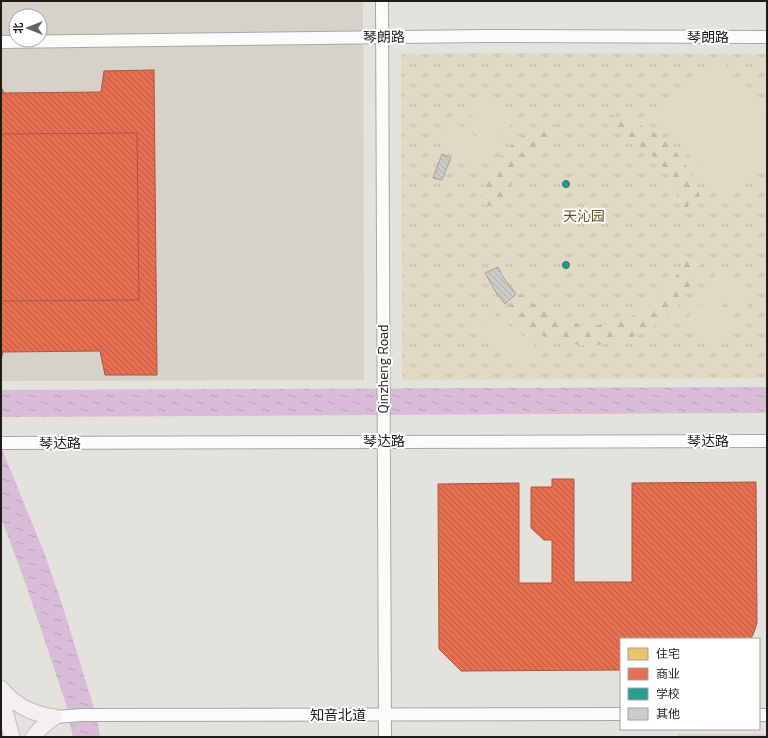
<svg xmlns="http://www.w3.org/2000/svg" width="768" height="738" viewBox="0 0 768 738" font-family="'Titillium Web','Noto Sans SC',sans-serif">
<style>
.built{fill:#d6d2c9;fill-rule:evenodd}
.grass{fill:url(#grass-tufts)}
.forest{fill:url(#forest-firs)}
.pitch{fill:#e1d9c4}
.water{fill:url(#water-ripples)}
.homes{fill:url(#homes-back-hatch);stroke:#ac9252;fill-rule:evenodd}
.shops{fill:url(#shops-back-hatch);stroke:#aa5640}
.schools{fill:url(#schools-back-hatch);stroke:#26766c}
.building{fill:url(#building-back-hatch);stroke:#a3a29e}
.lines{fill:none;stroke-linecap:round;stroke-linejoin:round}
.minor-casing{stroke:#a6a6a2;stroke-width:14}
.major-casing{stroke:#bfbfbc;stroke-width:17}
.minor{stroke:#fbfbfa;stroke-width:12}
.major{stroke:#f3eff2;stroke-width:15}
.labels{text-anchor:middle;stroke-width:4;stroke-linejoin:round;paint-order:stroke}
.street-label{font-size:14px;fill:#1d1c19;stroke:#fff}
.park-label{font-size:14px;fill:#685215;stroke:#fff}
</style>
<defs>
<pattern id="grass-tufts" width="24" height="20" patternUnits="userSpaceOnUse"><rect width="24" height="20" fill="#e1d9c4"/><path d="M3 7l-1-3M5 7V3M7 7l1-3M15 17l-1-3M17 17v-4M19 17l1-3" fill="none" stroke="#c1baa8"/></pattern>
<pattern id="forest-firs" width="22" height="20" patternUnits="userSpaceOnUse"><rect width="22" height="20" fill="#e1d9c4"/><path d="M5 1l3.5 6h-7zM16 11l3.5 6h-7z" fill="#c1baa8"/></pattern>
<pattern id="water-ripples" width="26" height="14" patternUnits="userSpaceOnUse"><rect width="26" height="14" fill="#d9bcd7"/><path d="M2 4q2-2 4 0t4 0M15 11q2-2 4 0t4 0" fill="none" stroke="#baa1b8"/></pattern>
<pattern id="homes-back-hatch" width="6" height="6" patternUnits="userSpaceOnUse"><rect width="6" height="6" fill="#e9c46a"/><path d="M-1 5l2 2M0 0l6 6M5-1l2 2" fill="none" stroke="#c7a85b"/></pattern>
<pattern id="shops-back-hatch" width="6" height="6" patternUnits="userSpaceOnUse"><rect width="6" height="6" fill="#e76f51"/><path d="M-1 5l2 2M0 0l6 6M5-1l2 2" fill="none" stroke="#bb5a42"/></pattern>
<pattern id="schools-back-hatch" width="6" height="6" patternUnits="userSpaceOnUse"><rect width="6" height="6" fill="#2a9d8f"/><path d="M-1 5l2 2M0 0l6 6M5-1l2 2" fill="none" stroke="#237f74"/></pattern>
<pattern id="building-back-hatch" width="6" height="6" patternUnits="userSpaceOnUse"><rect width="6" height="6" fill="#cccbc7"/><path d="M-1 5l2 2M0 0l6 6M5-1l2 2" fill="none" stroke="#afaeaa"/></pattern>
</defs>
<rect width="100%" height="100%" fill="#e3e2dd"/>
<!-- built -->
<g class="built">
<path d="M2,1h361l1,379 -363,1zM16,16h24v24h-24z"/>
<rect x="678" y="734" width="89" height="3"/>
</g>
<!-- grass -->
<path class="grass" d="M484,53l283,1v324l-365,2 -1,-326z"/>
<!-- forest -->
<g class="forest">
<path d="M610,115c51,13 76,37 92,87l-14,3 1,5 -7,2c-7,-35 -25,-62 -60,-74l2,-8 -10,-3v-3l-6,-1z"/>
<path d="M550,121l4,8 9,-3 2,5 -4,1 2,6c-33,13 -53,37 -61,71l-24,-6c15,-44 30,-62 72,-82z"/>
<path d="M686,256l15,4c-5,14 -10,29 -20,41 -33,42 -90,56 -139,34 -14,-6 -26,-16 -37,-26l16,-15c58,54 136,35 165,-38z"/>
</g>
<!-- pitch -->
<g class="pitch">
<path d="M721,58l46,62v42l-46,34 -66,-88z"/>
<path d="M483,92l29,32 -18,16 -29,-32z"/>
<path d="M453,122l37,23 -13,20 -36,-22z"/>
<path d="M716,273l39,18 -10,22 -39,-18z"/>
<path d="M703,300l32,28 -15,19 -33,-28z"/>
<path d="M494,314l40,30 -15,23 -44,-34z"/>
</g>
<!-- water -->
<g class="water">
<path d="M767,387v26l-766,4v-27z"/>
<path d="M1,447l44,108 17,49 35,114 3,19h-27l-8,-36 -41,-122 -23,-61z"/>
</g>
<!-- homes -->
<g class="homes">
<path d="M653,488h66l1,67h-67zM698,509v24l-24,1v-24z"/>
<path d="M446,503h66l1,67h-66zM491,524l1,24 -24,1 -1,-24z"/>
<path d="M556,603v67h-66v-66zM511,625h24v24h-24z"/>
<path d="M625,603h66v36h-21v-15h-24v15h-21z"/>
</g>
<!-- shops -->
<g class="shops">
<path d="M154,70l3,305h-52l-5,-24 -97,1 -2,8v-273l3,6 97,-1 3,-21z"/>
<path d="M137,133l2,167 -138,1v-167z"/>
<path d="M552,479h22v103h58v-99l124,-1 1,141 -4,12 -3,4h-129v31l-160,1 -22,-22 -1,-165 81,-1v100h33v-43h-8l-13,-12v-41h21z"/>
</g>
<!-- schools -->
<g class="schools">
<circle cx="566" cy="184" r="3.5"/>
<circle cx="566" cy="265" r="3.5"/>
</g>
<!-- building -->
<g class="building">
<path d="M442,154l9,4 -9,22 -9,-2z"/>
<path d="M498,267l5,10 13,17 -11,10 -8,-10 -12,-21z"/>
</g>
<g class="lines">
<defs>
<g id="minor">
<path d="M382,1l3,736"/>
<path d="M1,42l483,-6 283,1"/>
<path d="M1,443l766,-2"/>
<path d="M759,715h8"/>
<path d="M54,717l29,-2 538,-1"/>
</g>
<g id="major">
<path d="M1,688c13,17 32,26 53,29"/>
<path d="M1,696l11,41"/>
<path d="M33,737l7,-8 14,-12"/>
</g>
</defs>
<!-- minor casing -->
<use href="#minor" class="minor-casing"/>
<!-- major casing -->
<use href="#major" class="major-casing"/>
<!-- minor -->
<use href="#minor" class="minor"/>
<!-- major -->
<use href="#major" class="major"/>
</g>
<g class="labels">
<!-- street labels -->
<g class="street-label">
<text transform="translate(384 37) rotate(-1)" y="5">琴朗路</text>
<text x="708" y="42">琴朗路</text>
<text transform="translate(383 369) rotate(-90)" y="5">Qinzheng Road</text>
<text x="384" y="446">琴达路</text>
<text x="708" y="446">琴达路</text>
<text x="60" y="448">琴达路</text>
<text x="338" y="720">知音北道</text>
</g>
<!-- park labels -->
<g class="park-label">
<text x="584" y="221">天沁园</text>
</g>
</g>
<!-- border -->
<rect width="768" height="738" fill="none" stroke="#1d1c19" stroke-width="4"/>
<!-- legend -->
<rect x="620" y="638" width="140" height="92" fill="#ffffff" stroke="#a5a4a3"/>
<rect x="628" y="648" width="20" height="12" fill="#e9c46a" stroke="#a5a4a3"/>
<text x="656" y="658" font-size="12" fill="#1d1c19">住宅</text>
<rect x="628" y="668" width="20" height="12" fill="#e76f51" stroke="#a5a4a3"/>
<text x="656" y="678" font-size="12" fill="#1d1c19">商业</text>
<rect x="628" y="688" width="20" height="12" fill="#2a9d8f" stroke="#a5a4a3"/>
<text x="656" y="698" font-size="12" fill="#1d1c19">学校</text>
<rect x="628" y="708" width="20" height="12" fill="#cccbc7" stroke="#a5a4a3"/>
<text x="656" y="718" font-size="12" fill="#1d1c19">其他</text>
<!-- north arrow -->
<g transform="translate(28 28) rotate(270)"><circle r="19" fill="#ffffff" stroke="#a5a4a3"/>
<path d="M0-3L7 15L0 10L-7 15Z" fill="#62615e"/>
<text y="-6" font-size="11" font-weight="bold" text-anchor="middle" fill="#1d1c19">北</text>
</g>
</svg>
